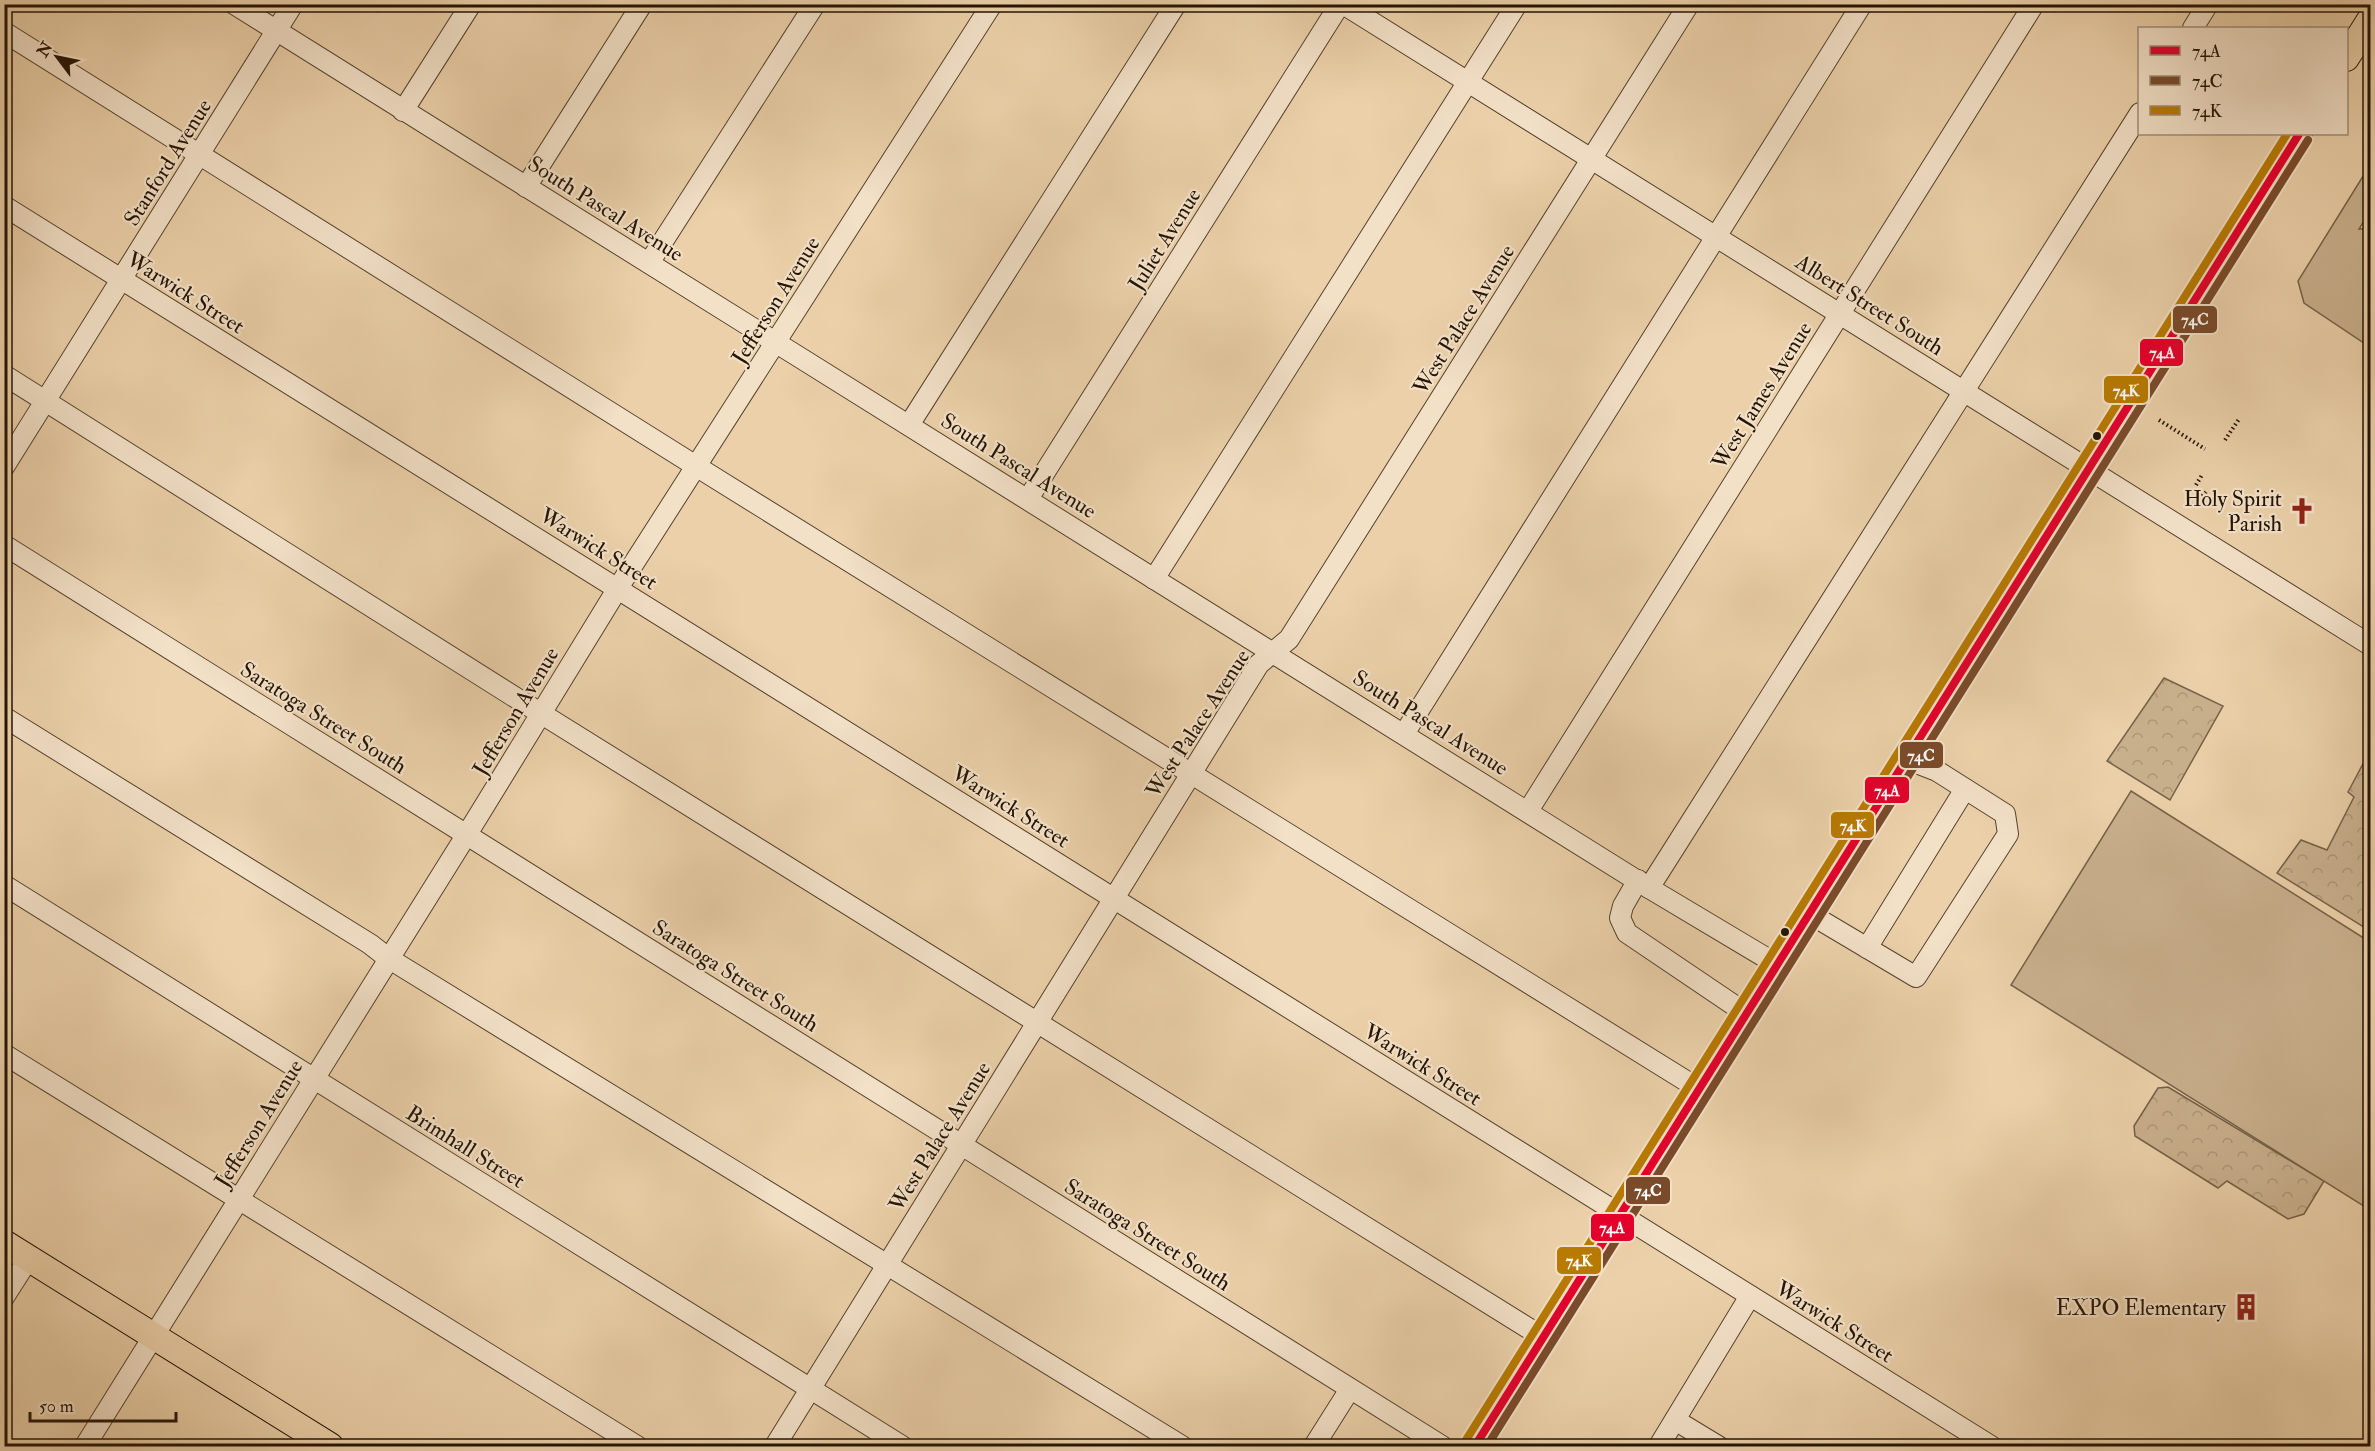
<svg xmlns="http://www.w3.org/2000/svg" width="2375" height="1451" viewBox="0 0 2375 1451" font-family="'IM FELL Double Pica',serif">
<style>
.forest{fill:url(#forest-crowns);stroke:#766248;stroke-width:1.5}
.garden{fill:#c9b08d;stroke:#766248;stroke-width:1.5}
.lines{fill:none;stroke-linecap:round;stroke-linejoin:round}
.minor-casing{stroke:#56432d;stroke-width:22}
.major-casing{stroke:#241404;stroke-width:28}
.path{stroke:#241404;stroke-width:4;stroke-dasharray:1.5 3;stroke-linecap:butt}
.minor{stroke:#f2e0c7;stroke-width:20}
.major{stroke:#ebd0a9;stroke-width:26}
.bus-1-casing{stroke:#f2e0c7;stroke-width:12}
.bus-2-casing{stroke:#f2e0c7;stroke-width:12}
.bus-3-casing{stroke:#f2e0c7;stroke-width:12}
.bus-1{stroke:#e4002b;stroke-width:8}
.bus-2{stroke:#7a4b2a;stroke-width:8}
.bus-3{stroke:#b87a01;stroke-width:8}
.bus-dot{fill:#241404;stroke:#f2e0c7;stroke-width:2}
.labels{text-anchor:middle;stroke-width:4.5;stroke-linejoin:round;paint-order:stroke}
.street-label{font-size:22px;fill:#241404;stroke:#f2e0c7}
.poi-label{font-size:22px;fill:#241404;stroke:#f2e0c7;text-anchor:end}
.line-badge{stroke:#f2e0c7;stroke-width:2}
.badge-label{font-size:16px;text-anchor:middle;font-weight:bold;fill:#fff}
</style>
<defs>
<pattern id="forest-crowns" width="20" height="18" patternUnits="userSpaceOnUse" patternTransform="scale(1.5)"><rect width="20" height="18" fill="#c9b08d"/><path d="M2 6a3 3 0 1 1 6 0M12 15a3 3 0 1 1 6 0" fill="none" stroke="#ac9678"/></pattern>
</defs>
<rect width="100%" height="100%" fill="#ebd0a9"/>
<filter id="stains"><feTurbulence type="fractalNoise" baseFrequency=".00333" numOctaves="4"/><feColorMatrix values="0 0 0 0 .2 0 0 0 0 .09 0 0 0 0 .02 0 0 0 .5 -.17"/></filter>
<radialGradient id="worn" r=".72"><stop offset=".6" stop-color="#630" stop-opacity="0"/><stop offset="1" stop-color="#630" stop-opacity=".3"/></radialGradient>
<!-- forest -->
<g class="forest">
<path d="M2164,678l59,28 -53,94 -63,-39z"/>
<path d="M2365,760l5,4v167l-93,-58 24,-33 26,10 27,-53 -6,-5z"/>
<path d="M2168,1087l156,94 -20,33 -16,5 -61,-38 -9,7 -83,-52 -1,-10 24,-38z"/>
</g>
<!-- garden -->
<g class="garden">
<path d="M2370,165v46l-11,18 11,-1v119l-66,-44 -6,-22z"/>
<path d="M2131,791l239,151v268l-359,-225z"/>
</g>
<g class="lines">
<defs>
<g id="minor">
<path d="M234,4l1415,884 129,77"/>
<path d="M1343,4l1027,641"/>
<path d="M2193,28l15,-24"/>
<path d="M4,32l711,446 984,611"/>
<path d="M403,111l68,-107"/>
<path d="M526,187l116,-183"/>
<path d="M4,206l1987,1240"/>
<path d="M649,263l166,-259"/>
<path d="M4,375l517,326 1023,637"/>
<path d="M909,425l267,-421"/>
<path d="M4,467l289,-463"/>
<path d="M1028,499l312,-495"/>
<path d="M4,545l1438,901"/>
<path d="M1154,579l363,-575"/>
<path d="M4,717l366,227 18,14 794,488"/>
<path d="M1404,734l458,-730"/>
<path d="M1528,811l506,-807"/>
<path d="M1638,880l-15,26 -3,12 7,15 120,81"/>
<path d="M4,885l898,561"/>
<path d="M1649,888l491,-775"/>
<path d="M1810,914l106,63 92,-143 -3,-20 -68,-43 -31,-12"/>
<path d="M1867,948l98,-159"/>
<path d="M4,1054l633,392"/>
<path d="M4,1297l25,-39"/>
<path d="M1675,1420l43,26"/>
<path d="M85,1446l392,-628 141,-230 374,-584"/>
<path d="M775,1446l484,-782 30,-25 400,-635"/>
<path d="M1314,1446l36,-57"/>
<path d="M1659,1446l91,-150"/>
</g>
<g id="major">
<path d="M2346,58l24,-38"/>
<path d="M4,1243l326,203"/>
<path d="M1475,1446l824,-1312"/>
</g>
</defs>
<!-- minor casing -->
<use href="#minor" class="minor-casing"/>
<!-- major casing -->
<use href="#major" class="major-casing"/>
<!-- path -->
<g class="path">
<path d="M2159,420l46,29"/>
<path d="M2225,440l14,-21"/>
<path d="M2196,485l6,-10"/>
<path d="M2193,506l13,-14"/>
</g>
<!-- minor -->
<use href="#minor" class="minor"/>
<!-- major -->
<use href="#major" class="major"/>
<defs>
<path id="bus-1" d="M1475,1446l824,-1312"/>
<path id="bus-2" d="M1487,1446l821,-1306"/>
<path id="bus-3" d="M1466,1440l821,-1306"/>
</defs>
<!-- bus-1 casing -->
<use href="#bus-1" class="bus-1-casing"/>
<!-- bus-2 casing -->
<use href="#bus-2" class="bus-2-casing"/>
<!-- bus-3 casing -->
<use href="#bus-3" class="bus-3-casing"/>
<!-- bus-1 -->
<use href="#bus-1" class="bus-1"/>
<!-- bus-2 -->
<use href="#bus-2" class="bus-2"/>
<!-- bus-3 -->
<use href="#bus-3" class="bus-3"/>
</g>
<!-- icons -->
<defs>
<symbol id="church-bare" viewBox="-9 -9 18 18"><path d="M-1.2-6h2.4v3.5h3.3v2.4h-3.3V6h-2.4V-.1h-3.3v-2.4h3.3Z" fill="#8f2418" stroke="#f2e0c7" stroke-width="2.5" paint-order="stroke"/></symbol>
<symbol id="building-bare" viewBox="-9 -9 18 18"><path d="M-4-6H4V6H1V3H-1V6H-4ZM-2.5-4.3h1.7v1.8h-1.7ZM.8-4.3h1.7v1.8H.8ZM-2.5-1h1.7V.8h-1.7ZM.8-1h1.7V.8H.8Z" fill="#8f2418" stroke="#f2e0c7" stroke-width="2.5" paint-order="stroke"/></symbol>
</defs>
<g fill-rule="evenodd">
<use href="#church-bare" x="2283" y="492" width="38" height="38"/>
<use href="#building-bare" x="2227" y="1288" width="38" height="38"/>
</g>
<!-- markers -->
<g class="bus-dot">
<circle cx="2097" cy="436" r="5"/>
<circle cx="1785" cy="932" r="5"/>
</g>
<g class="labels">
<!-- street labels -->
<g class="street-label">
<text transform="translate(167 162) rotate(-58)" y="8">Stanford Avenue</text>
<text transform="translate(606 208) rotate(32)" y="8">South Pascal Avenue</text>
<text transform="translate(1164 239) rotate(-58)" y="8">Juliet Avenue</text>
<text transform="translate(186 292) rotate(32)" y="8">Warwick Street</text>
<text transform="translate(775 300) rotate(-58)" y="8">Jefferson Avenue</text>
<text transform="translate(1870 304) rotate(32)" y="8">Albert Street South</text>
<text transform="translate(1463 319) rotate(-58)" y="8">West Palace Avenue</text>
<text transform="translate(1761 395) rotate(-58)" y="8">West James Avenue</text>
<text transform="translate(1019 465) rotate(32)" y="8">South Pascal Avenue</text>
<text transform="translate(599 548) rotate(32)" y="8">Warwick Street</text>
<text transform="translate(515 711) rotate(-59)" y="8">Jefferson Avenue</text>
<text transform="translate(324 717) rotate(32)" y="8">Saratoga Street South</text>
<text transform="translate(1431 722) rotate(32)" y="8">South Pascal Avenue</text>
<text transform="translate(1197 723) rotate(-57)" y="8">West Palace Avenue</text>
<text transform="translate(1011 806) rotate(32)" y="8">Warwick Street</text>
<text transform="translate(736 975) rotate(32)" y="8">Saratoga Street South</text>
<text transform="translate(1423 1064) rotate(32)" y="8">Warwick Street</text>
<text transform="translate(258 1123) rotate(-58)" y="8">Jefferson Avenue</text>
<text transform="translate(939 1136) rotate(-58)" y="8">West Palace Avenue</text>
<text transform="translate(466 1146) rotate(32)" y="8">Brimhall Street</text>
<text transform="translate(1148 1234) rotate(32)" y="8">Saratoga Street South</text>
<text transform="translate(1835 1321) rotate(32)" y="8">Warwick Street</text>
</g>
<!-- poi labels -->
<g class="poi-label">
<text x="2282" y="506">Holy Spirit<tspan x="2282" dy="25">Parish</tspan></text>
<text x="2226" y="1315">EXPO Elementary</text>
</g>
</g>
<g class="line-badge">
<rect x="2172" y="305" width="46" height="29" rx="6" fill="#7a4b2a"/>
<rect x="2139" y="338" width="45" height="29" rx="6" fill="#e4002b"/>
<rect x="2103" y="375" width="46" height="29" rx="6" fill="#b87a01"/>
<rect x="1899" y="741" width="45" height="28" rx="6" fill="#7a4b2a"/>
<rect x="1864" y="776" width="46" height="28" rx="6" fill="#e4002b"/>
<rect x="1830" y="811" width="45" height="28" rx="6" fill="#b87a01"/>
<rect x="1625" y="1176" width="46" height="29" rx="6" fill="#7a4b2a"/>
<rect x="1590" y="1213" width="45" height="29" rx="6" fill="#e4002b"/>
<rect x="1556" y="1246" width="46" height="29" rx="6" fill="#b87a01"/>
</g>
<g class="badge-label">
<text x="2195" y="325">74C</text>
<text x="2162" y="358">74A</text>
<text x="2126" y="396">74K</text>
<text x="1921" y="761">74C</text>
<text x="1887" y="796">74A</text>
<text x="1853" y="831">74K</text>
<text x="1648" y="1196">74C</text>
<text x="1612" y="1233">74A</text>
<text x="1579" y="1266">74K</text>
</g>
<!-- margin -->
<rect width="2375" height="1451" fill="none" stroke="#ebd0a9" stroke-width="24"/>
<rect x="6" y="6" width="2363" height="1439" fill="none" stroke="#241404" stroke-width="3"/>
<rect x="12" y="12" width="2351" height="1427" fill="none" stroke="#241404" stroke-width="1.5"/>
<!-- legend -->
<rect x="2138" y="27" width="210" height="108" fill="#f2e0c7" stroke="#a08e79" stroke-width="1.5"/>
<rect x="2150" y="46" width="30" height="9" fill="#e4002b" stroke="#a08e79" stroke-width="1.5"/>
<text x="2192" y="57" font-size="18" fill="#241404">74A</text>
<rect x="2150" y="76" width="30" height="9" fill="#7a4b2a" stroke="#a08e79" stroke-width="1.5"/>
<text x="2192" y="87" font-size="18" fill="#241404">74C</text>
<rect x="2150" y="106" width="30" height="9" fill="#b87a01" stroke="#a08e79" stroke-width="1.5"/>
<text x="2192" y="117" font-size="18" fill="#241404">74K</text>
<!-- north arrow -->
<g transform="translate(57 57) rotate(302)" stroke="#f2e0c7" stroke-width="4.5" paint-order="stroke">
<path d="M0-4.5L10 22L0 15L-10 22Z" fill="#241404"/>
<text y="-9" font-size="16" font-weight="bold" text-anchor="middle" fill="#241404">N</text>
</g>
<!-- scale -->
<path d="M30 1412v9h146v-9" fill="none" stroke="#241404" stroke-width="3"/>
<text x="39" y="1412" font-size="18" fill="#241404" stroke="#f2e0c7" stroke-width="4.5" paint-order="stroke">50 m</text>
<rect width="100%" height="100%" filter="url(#stains)"/>
<rect width="100%" height="100%" fill="url(#worn)"/>
</svg>
